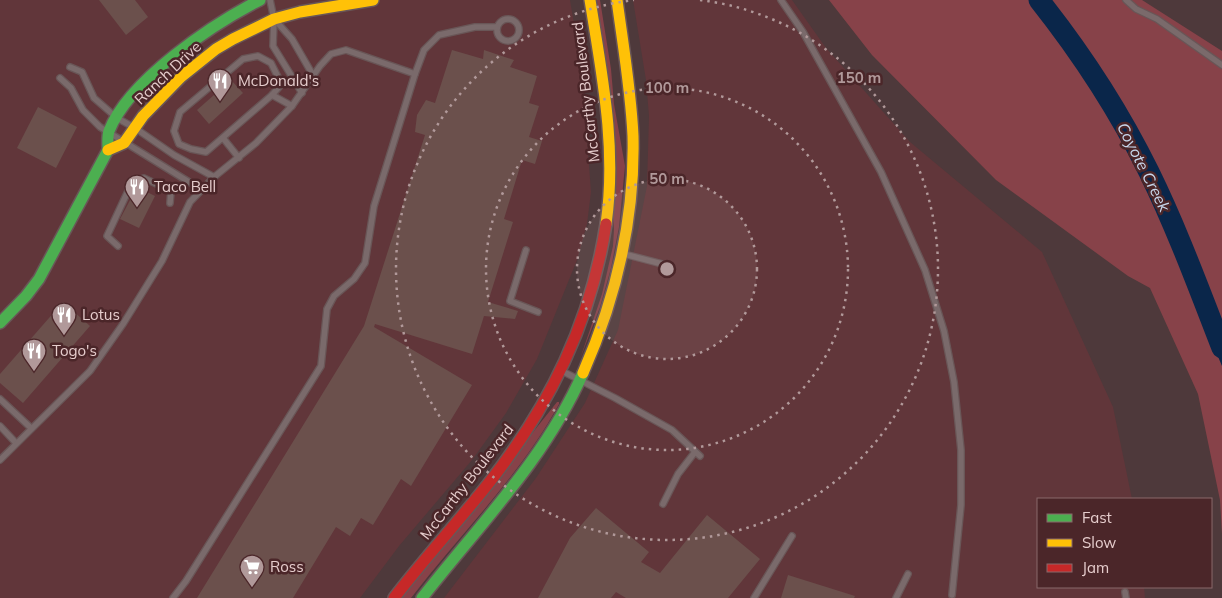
<svg xmlns="http://www.w3.org/2000/svg" width="1222" height="598" viewBox="0 0 1222 598" font-family="Mulish,sans-serif">
<style>
.built{fill:#61363a}
.green{fill:#874249}
.water{fill:#0a264a}
.lines{fill:none;stroke-linecap:round;stroke-linejoin:round}
.river{stroke:#0a264a;stroke-width:21}
.building{fill:#6b504c}
.lane-casing{stroke:#695657;stroke-width:8}
.fast-casing{stroke:#695657;stroke-width:14}
.slow-casing{stroke:#695657;stroke-width:14}
.jam-casing{stroke:#695657;stroke-width:14}
.lane{stroke:#7a6a6b;stroke-width:5.5}
.fast{stroke:#4caf50;stroke-width:11}
.slow{stroke:#ffc107;stroke-width:11}
.jam{stroke:#c62828;stroke-width:11}
.ring{fill:none;stroke:#b1999a;stroke-width:2.5;stroke-dasharray:2.5 5}
.labels{text-anchor:middle;stroke-width:5;stroke-linejoin:round;paint-order:stroke}
.street-label{font-size:15px;fill:#e6cdcd;stroke:#4b2629}
.poi-label{font-size:15px;fill:#e6cdcd;stroke:#4b2629;text-anchor:start}
.water-label{font-size:16px;font-style:italic;fill:#c7d7ec;stroke:#4b2629}
.centre{fill:#b1999a;stroke:#4b2629;stroke-width:2.5}
.ring-label{font-size:15px;text-anchor:middle;font-weight:bold;fill:#b1999a;stroke:#4b2629;stroke-width:5;stroke-linejoin:round;paint-order:stroke}
</style>
<rect width="100%" height="100%" fill="#4e393b"/>
<!-- built -->
<g class="built">
<path d="M0,0h570l12,71 9,121 -4,32 -10,36 -40,99 -31,54 -34,47 -73,86 -39,52h-360z"/>
<path d="M633,0h159l34,48 84,94 132,110 71,155 19,92h-94v88h106l1,11h-701l92,-120 49,-75 33,-73 29,-144 2,-70 -3,-36z"/>
</g>
<!-- green -->
<g class="green">
<path d="M597,0h3l11,69 3,35 11,62 -6,61 -8,41 -11,39 -20,52 22,-65 11,-48 1,-17z"/>
<path d="M829,0h313l80,51v483l-2,-34 -22,-106 -48,-106 -22,-12 -132,-96 -124,-125z"/>
<path d="M557,402h2v2c-39,72 -98,129 -148,194h-10z"/>
</g>
<!-- water -->
<path class="water" d="M1217,314l5,13v39l-19,-45z"/>
<g class="lines">
<!-- river -->
<path class="river" d="M1039,0c42,53 80,111 110,172 28,57 50,117 73,176"/>
</g>
<!-- building -->
<g class="building">
<path d="M99,0h36l13,17 -22,18z"/>
<path d="M452,50l31,9 1,-9 30,10 -4,7 27,9 -8,27 10,3 -10,31 13,4 -7,23 -13,-4 -18,59 9,3 -25,80 30,9 -3,8 -31,-3 -12,38 -97,-30 -1,3 98,58 -61,101 -10,-7 -28,46 -12,-7 -11,18 -14,-9 -43,71h-96l167,-272 61,-191 -10,-3 2,-17 9,-15 9,3z"/>
<path d="M231,80l12,13 -34,31 -12,-14z"/>
<path d="M38,107l39,20 -21,41 -39,-20z"/>
<path d="M137,187l18,9 -16,32 -19,-9z"/>
<path d="M63,302l27,24 -67,77 -23,-20v-9z"/>
<path d="M596,508l53,44 -8,10 19,11 47,-58 53,44 -32,39h-102l-10,-6 -5,6h-73l32,-60z"/>
<path d="M788,575l67,21 -1,2h-73z"/>
</g>
<g class="lines">
<defs>
<g id="lane">
<path d="M270,0l4,19 -1,27 29,47"/>
<path d="M781,0l22,32 78,140 44,98 19,61 10,51 7,68v55l-9,90"/>
<path d="M1126,0l10,9 21,10 65,46"/>
<circle cx="508" cy="30" r="11"/>
<path d="M275,20l17,19 22,38"/>
<path d="M258,56l13,7 9,18 -1,6 -7,8 -66,57 -15,-3 -12,-5 -5,-13 6,-19 63,-53z"/>
<path d="M70,67l12,5 12,26 23,20 18,10 39,27 40,22"/>
<path d="M60,78l11,10 12,22 17,17 102,63"/>
<path d="M272,95l20,11"/>
<path d="M223,138l16,20"/>
<path d="M118,246l-11,-10 22,-47 7,-8 8,-3 27,13 -1,12"/>
<path d="M526,250l-16,51 28,11"/>
<path d="M624,254l46,12"/>
<path d="M562,371l53,27 57,32 28,26"/>
<path d="M0,399l31,29"/>
<path d="M0,426l16,17"/>
<path d="M0,460l90,-89 33,-47 39,-63 28,-59 24,-25 42,-34 36,-37 28,-40 11,-12 15,-4 69,24"/>
<path d="M663,504l15,-30 17,-22"/>
<path d="M1125,592l1,6"/>
<path d="M173,598l13,-17 135,-215 6,-57 7,-13 20,-17 11,-16 9,-57 41,-132 9,-24 15,-15 36,-8h21"/>
<path d="M754,598l38,-62"/>
<path d="M896,598l12,-24"/>
</g>
<g id="fast">
<path d="M0,323l26,-27 13,-17 69,-129c0,-6 -1,-13 1,-19 20,-51 104,-107 151,-131"/>
<path d="M422,598c57,-73 123,-139 161,-225"/>
</g>
<g id="slow">
<path d="M590,0c12,75 27,148 16,224"/>
<path d="M108,150l16,-7 19,-27 38,-39 35,-28 17,-10 41,-20 26,-7 73,-12"/>
<path d="M583,373c33,-75 52,-154 50,-237 -2,-45 -10,-91 -16,-136"/>
</g>
<path id="jam" d="M394,598c30,-39 64,-76 94,-114 62,-78 103,-162 118,-260"/>
</defs>
<!-- lane casing -->
<use href="#lane" class="lane-casing"/>
<!-- fast casing -->
<use href="#fast" class="fast-casing"/>
<!-- slow casing -->
<use href="#slow" class="slow-casing"/>
<!-- jam casing -->
<use href="#jam" class="jam-casing"/>
<!-- lane -->
<use href="#lane" class="lane"/>
<!-- fast -->
<use href="#fast" class="fast"/>
<!-- slow -->
<use href="#slow" class="slow"/>
<!-- jam -->
<use href="#jam" class="jam"/>
</g>
<!-- distance rings -->
<circle cx="667" cy="269" r="90" fill="#b1999a" fill-opacity=".12"/>
<g class="ring">
<circle cx="667" cy="269" r="90"/>
<circle cx="667" cy="269" r="181"/>
<path d="M700 0A271 271 0 1 1 634 0"/>
</g>
<!-- icons -->
<defs>
<symbol id="restaurant-pin" viewBox="-11 -11 22 30"><path d="M0 17L-7.5 6A9.5 9.5 0 1 1 7.5 6Z" fill="#b1999a" stroke="#4b2629"/><path d="M-5-6h1v4h1v-4h1v4h1v-4h1v5L-1.5 .5V6h-2V.5L-5-1ZM5-6V6H3V1.5H1.5Q1.5-4 5-6Z" fill="#fff"/></symbol>
<symbol id="supermarket-pin" viewBox="-11 -11 22 30"><path d="M0 17L-7.5 6A9.5 9.5 0 1 1 7.5 6Z" fill="#b1999a" stroke="#4b2629"/><path d="M-6-5.5h2.5l.6 2H6L4.5 2H-2.5L-4.4-4H-6ZM-1.5 3.2a1.3 1.3 0 1 0 .1 0ZM3 3.2a1.3 1.3 0 1 0 .1 0Z" fill="#fff"/></symbol>
</defs>
<g fill-rule="evenodd">
<use href="#restaurant-pin" x="206" y="67" width="28" height="38"/>
<use href="#restaurant-pin" x="123" y="173" width="28" height="38"/>
<use href="#restaurant-pin" x="50" y="301" width="28" height="38"/>
<use href="#restaurant-pin" x="20" y="337" width="28" height="38"/>
<use href="#supermarket-pin" x="238" y="553" width="28" height="38"/>
</g>
<g class="labels">
<!-- street labels -->
<g class="street-label">
<text transform="translate(168 73) rotate(-43)" y="5">Ranch Drive</text>
<text transform="translate(586 92) rotate(-97)" y="5">McCarthy Boulevard</text>
<text transform="translate(467 482) rotate(-52)" y="5">McCarthy Boulevard</text>
</g>
<!-- poi labels -->
<g class="poi-label">
<text x="238" y="86">McDonald's</text>
<text x="154" y="192">Taco Bell</text>
<text x="82" y="320">Lotus</text>
<text x="52" y="356">Togo's</text>
<text x="270" y="572">Ross</text>
</g>
<!-- water labels -->
<g class="water-label">
<text transform="translate(1144 167) rotate(63)" y="6">Coyote Creek</text>
</g>
</g>
<circle cx="667" cy="269" r="8" class="centre"/>
<g class="ring-label">
<text x="859" y="83">150 m</text>
<text x="667" y="93">100 m</text>
<text x="667" y="184">50 m</text>
</g>
<!-- legend -->
<rect x="1037" y="498" width="175" height="90" fill="#4b2629" stroke="#89696b"/>
<rect x="1047" y="514" width="25" height="8" fill="#4caf50" stroke="#89696b"/>
<text x="1082" y="523" font-size="15" fill="#e6cdcd">Fast</text>
<rect x="1047" y="539" width="25" height="8" fill="#ffc107" stroke="#89696b"/>
<text x="1082" y="548" font-size="15" fill="#e6cdcd">Slow</text>
<rect x="1047" y="564" width="25" height="8" fill="#c62828" stroke="#89696b"/>
<text x="1082" y="573" font-size="15" fill="#e6cdcd">Jam</text>
</svg>
